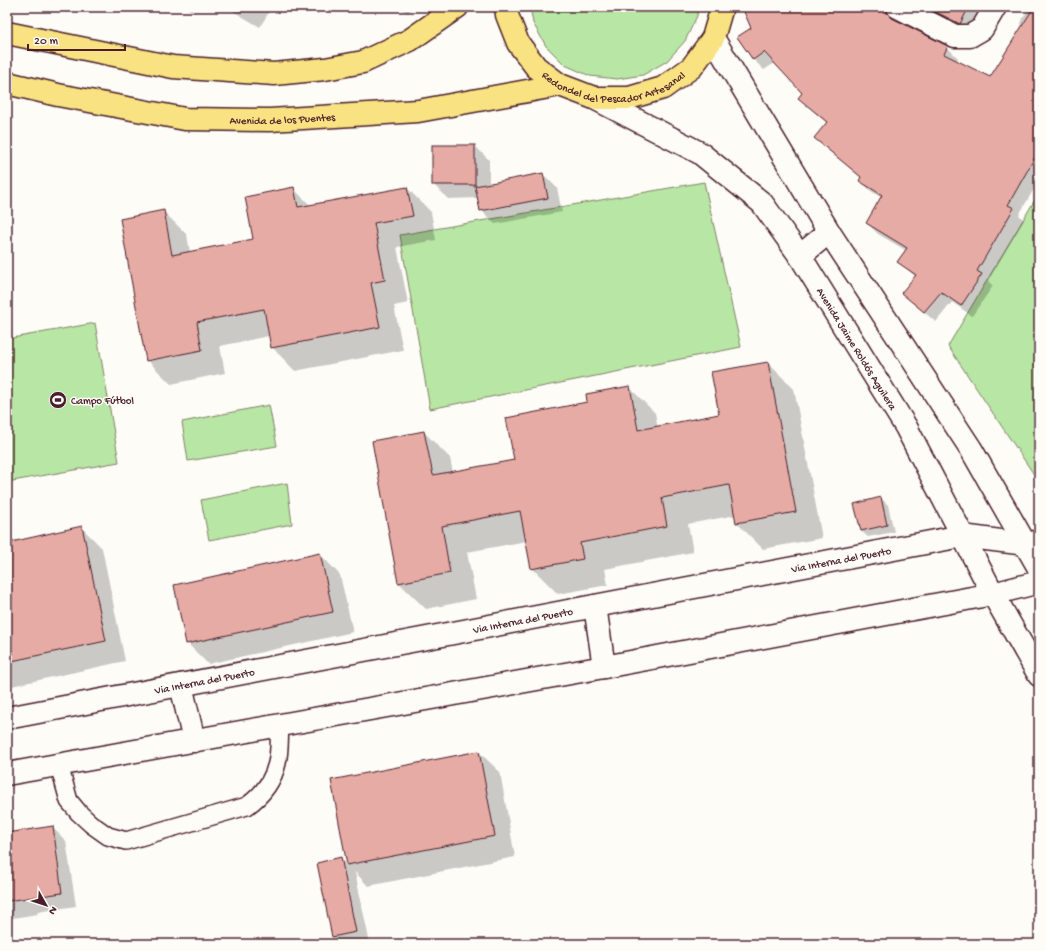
<svg xmlns="http://www.w3.org/2000/svg" width="1046" height="951" viewBox="0 0 1046 951" font-family="'Gochi Hand',sans-serif">
<style>
.green{fill:#b8e6a4;stroke:#818268}
.shadow{fill:#0003}
.building{fill:#e6aba4;stroke:#4a1f2b}
.lines{fill:none;stroke-linecap:round;stroke-linejoin:round}
.lane-casing{stroke:#4a1f2b;stroke-width:20}
.street-casing{stroke:#4a1f2b;stroke-width:25}
.secondary-casing{stroke:#4a1f2b;stroke-width:25}
.primary-casing{stroke:#4a1f2b;stroke-width:25}
.lane{stroke:#fdfcf7;stroke-width:17}
.street{stroke:#fdfcf7;stroke-width:22}
.secondary{stroke:#fdfcf7;stroke-width:22}
.primary{stroke:#f8e281;stroke-width:22}
.labels{text-anchor:middle;stroke-width:3;stroke-linejoin:round;paint-order:stroke}
.street-label{font-size:11px;fill:#4a1f2b;stroke:#fdfcf7}
.poi-label{font-size:11px;fill:#4a1f2b;stroke:#fdfcf7;text-anchor:start}
</style>
<rect width="100%" height="100%" fill="#fdfcf7"/>
<filter id="ink" filterUnits="userSpaceOnUse"><feTurbulence type="fractalNoise" baseFrequency=".025" numOctaves="2"/><feDisplacementMap in="SourceGraphic" scale="8" xChannelSelector="R" yChannelSelector="G"/><feConvolveMatrix kernelMatrix="1 2 1 2 8 2 1 2 1" color-interpolation-filters="sRGB"/></filter>
<g filter="url(#ink)">
<!-- green -->
<g class="green">
<path d="M530,7h168l-1,9 -12,25 -18,20 -24,14 -26,4 -27,-3 -25,-11 -19,-19 -13,-23z"/>
<path d="M704,182l37,165 -311,62 -30,-174z"/>
<path d="M1039,193v289l-91,-136z"/>
<path d="M95,323l24,139 -112,20v-143z"/>
<path d="M269,405l8,41 -89,15 -6,-39z"/>
<path d="M287,483l5,41 -83,16 -8,-40z"/>
</g>
<!-- shadow -->
<g class="shadow">
<path d="M185,7h9l-2,4z"/>
<path d="M226,7h46l-12,20z"/>
<path d="M306,7h16l-4,7z"/>
<path d="M397,7h15l-4,6z"/>
<path d="M743,7h160l-5,5 -2,7 1,3 50,25 11,11 -1,3 34,17 32,-52 -3,-3 10,-16h9v173l-20,35 5,5 -36,61 5,5 -21,30 -20,-14 -16,20 -22,-18 -11,-11 13,-16 -17,-15 8,-11 -29,-17 -11,-11 15,-25 -11,-7 -11,-11 2,-2 -35,-29 -11,-11 12,-14 -29,-26 4,-5 -28,-30 -11,7 -11,-11 -1,-31z"/>
<path d="M916,7h70l-15,27z"/>
<path d="M475,146l14,14v24l54,-10 14,14 5,24 -67,12 -14,-14 -2,-12 -31,1 -14,-14z"/>
<path d="M407,188l24,24 5,28 -39,7 11,56 -14,3 9,44 -108,21 -23,-24 -3,-11 -49,10 5,27 -54,11 -24,-24 16,-149 24,24 3,17 65,-13 39,-50 17,17z"/>
<path d="M768,363l26,26 28,149 -59,11 -26,-26 -1,-8 -48,9 5,28 -88,17 3,16 -50,9 -26,-26 -5,-27 -60,11 9,47 -50,10 -27,-26 25,-151 26,26 3,15 62,-12 73,-58 41,-16 26,26 3,15 62,-13z"/>
<path d="M881,498l7,7 6,27 -26,5 -7,-6z"/>
<path d="M81,527l21,21 23,113 -118,26v-143z"/>
<path d="M320,554l20,21 13,57 -145,32 -21,-21z"/>
<path d="M479,752l21,20 15,85 -147,29 -13,-14 15,72h-30l-7,-7 8,-79 7,8 -16,-86z"/>
<path d="M52,827l14,14 10,65 -39,6 1,2 -31,5v-87l7,-1 1,2z"/>
</g>
<!-- building -->
<g class="building">
<path d="M742,7h144l1,6 5,5 56,28 -4,8 46,23 44,-70h5v143l-31,55 6,3 -37,63 5,3 -21,32 -20,-14 -17,20 -23,-19 15,-18 -19,-13 10,-14 -41,-25 16,-28 -23,-14 2,-4 -47,-39 13,-16 -29,-24 4,-5 -38,-41 -11,8 -16,-23 14,-9z"/>
<path d="M926,7h43l-9,17z"/>
<rect x="432" y="145" width="43" height="40"/>
<path d="M543,173l5,25 -68,13 -5,-25z"/>
<path d="M294,187l4,20 109,-20 6,29 -39,7 11,57 -14,3 9,44 -109,21 -7,-39 -67,13 5,28 -56,11 -26,-142 44,-9 8,45 81,-16 -8,-42z"/>
<path d="M768,362l28,150 -60,11 -7,-38 -67,13 5,28 -87,17 3,16 -52,10 -11,-58 -78,15 8,47 -52,10 -26,-142 52,-10 9,44 81,-15 -8,-42 81,-16 -1,-8 44,-8 8,44 81,-16 -8,-42z"/>
<path d="M881,497l6,28 -26,6 -7,-27z"/>
<path d="M82,526l24,115 -99,21v-119z"/>
<path d="M320,553l13,59 -147,32 -12,-59z"/>
<path d="M479,751l16,85 -148,29 -16,-85z"/>
<path d="M53,826l9,67 -55,8v-68z"/>
<path d="M341,857l15,75 -24,5 -15,-74z"/>
</g>
<g class="lines">
<defs>
<path id="lane" d="M59,765l10,36 10,12 12,11 17,12 18,5 121,-35c14,-10 26,-25 30,-43 3,-12 2,-26 3,-38"/>
<g id="street">
<path d="M898,7l57,29h15l12,-7 13,-22"/>
<path d="M595,606l9,61"/>
<path d="M181,685l13,56"/>
<path id="s1" d="M7,718l955,-182"/>
<path d="M7,774l597,-107 389,-73 46,-12"/>
</g>
<g id="secondary">
<path d="M713,38l116,194 142,217 68,119"/>
<path id="s2" d="M594,98l106,55 62,50 38,53 106,171 87,167 46,81"/>
<path d="M800,256l29,-24"/>
<path d="M962,536l63,8 11,-2"/>
</g>
<g id="primary">
<path id="s3" d="M506,7l1,8 11,28 18,24 24,18 34,13h35l34,-10 29,-21 21,-29 9,-31"/>
<path d="M7,33l166,34 101,7 51,-5 38,-7 47,-22 47,-33"/>
<path id="s4" d="M7,83l51,12 127,24 85,1 148,-9 142,-26"/>
</g>
</defs>
<!-- lane casing -->
<use href="#lane" class="lane-casing"/>
<!-- street casing -->
<use href="#street" class="street-casing"/>
<!-- secondary casing -->
<use href="#secondary" class="secondary-casing"/>
<!-- primary casing -->
<use href="#primary" class="primary-casing"/>
<!-- lane -->
<use href="#lane" class="lane"/>
<!-- street -->
<use href="#street" class="street"/>
<!-- secondary -->
<use href="#secondary" class="secondary"/>
<!-- primary -->
<use href="#primary" class="primary"/>
</g>
</g>
<!-- icons -->
<defs>
<symbol id="stadium-disc" viewBox="-11 -11 22 22"><circle r="9.5" fill="#4a1f2b" stroke="#fdfcf7"/><path d="M0-5a6.5 5 0 1 0 0 10a6.5 5 0 1 0 0-10ZM-3.5-1.8h7v3.6h-7Z" fill="#fff"/></symbol>
</defs>
<g fill-rule="evenodd">
<use href="#stadium-disc" x="48" y="390" width="20" height="20"/>
</g>
<g class="labels">
<!-- street labels -->
<g class="street-label">
<text dy="4" stroke="none"><textPath href="#s3" startOffset="154">Redondel del Pescador Artesanal</textPath></text>
<text dy="4" stroke="none"><textPath href="#s4" startOffset="279">Avenida de los Puentes</textPath></text>
<text dy="4" stroke="none"><textPath href="#s2" startOffset="373">Avenida Jaime Roldós Aguilera</textPath></text>
<text dy="4" stroke="none"><textPath href="#s1" startOffset="849">Via Interna del Puerto</textPath></text>
<text dy="4" stroke="none"><textPath href="#s1" startOffset="525">Via Interna del Puerto</textPath></text>
<text dy="4" stroke="none"><textPath href="#s1" startOffset="201">Via Interna del Puerto</textPath></text>
</g>
<!-- poi labels -->
<g class="poi-label">
<text x="71" y="404">Campo Fútbol</text>
</g>
</g>
<!-- margin -->
<rect width="1046" height="951" fill="none" stroke="#fdfcf7" stroke-width="24"/>
<rect x="12" y="12" width="1022" height="927" fill="none" stroke="#4a1f2b" stroke-width="1.5" filter="url(#ink)"/>
<!-- north arrow -->
<g transform="translate(46 905) rotate(129)" stroke="#fdfcf7" stroke-width="3" paint-order="stroke">
<path d="M0-3L7 15L0 10L-7 15Z" fill="#4a1f2b"/>
<text y="-6" font-size="11" font-weight="bold" text-anchor="middle" fill="#4a1f2b">N</text>
</g>
<!-- scale -->
<path d="M28 44v6h97v-6" fill="none" stroke="#4a1f2b" stroke-width="2"/>
<text x="34" y="44" font-size="12" fill="#4a1f2b" stroke="#fdfcf7" stroke-width="3" paint-order="stroke">20 m</text>
</svg>
